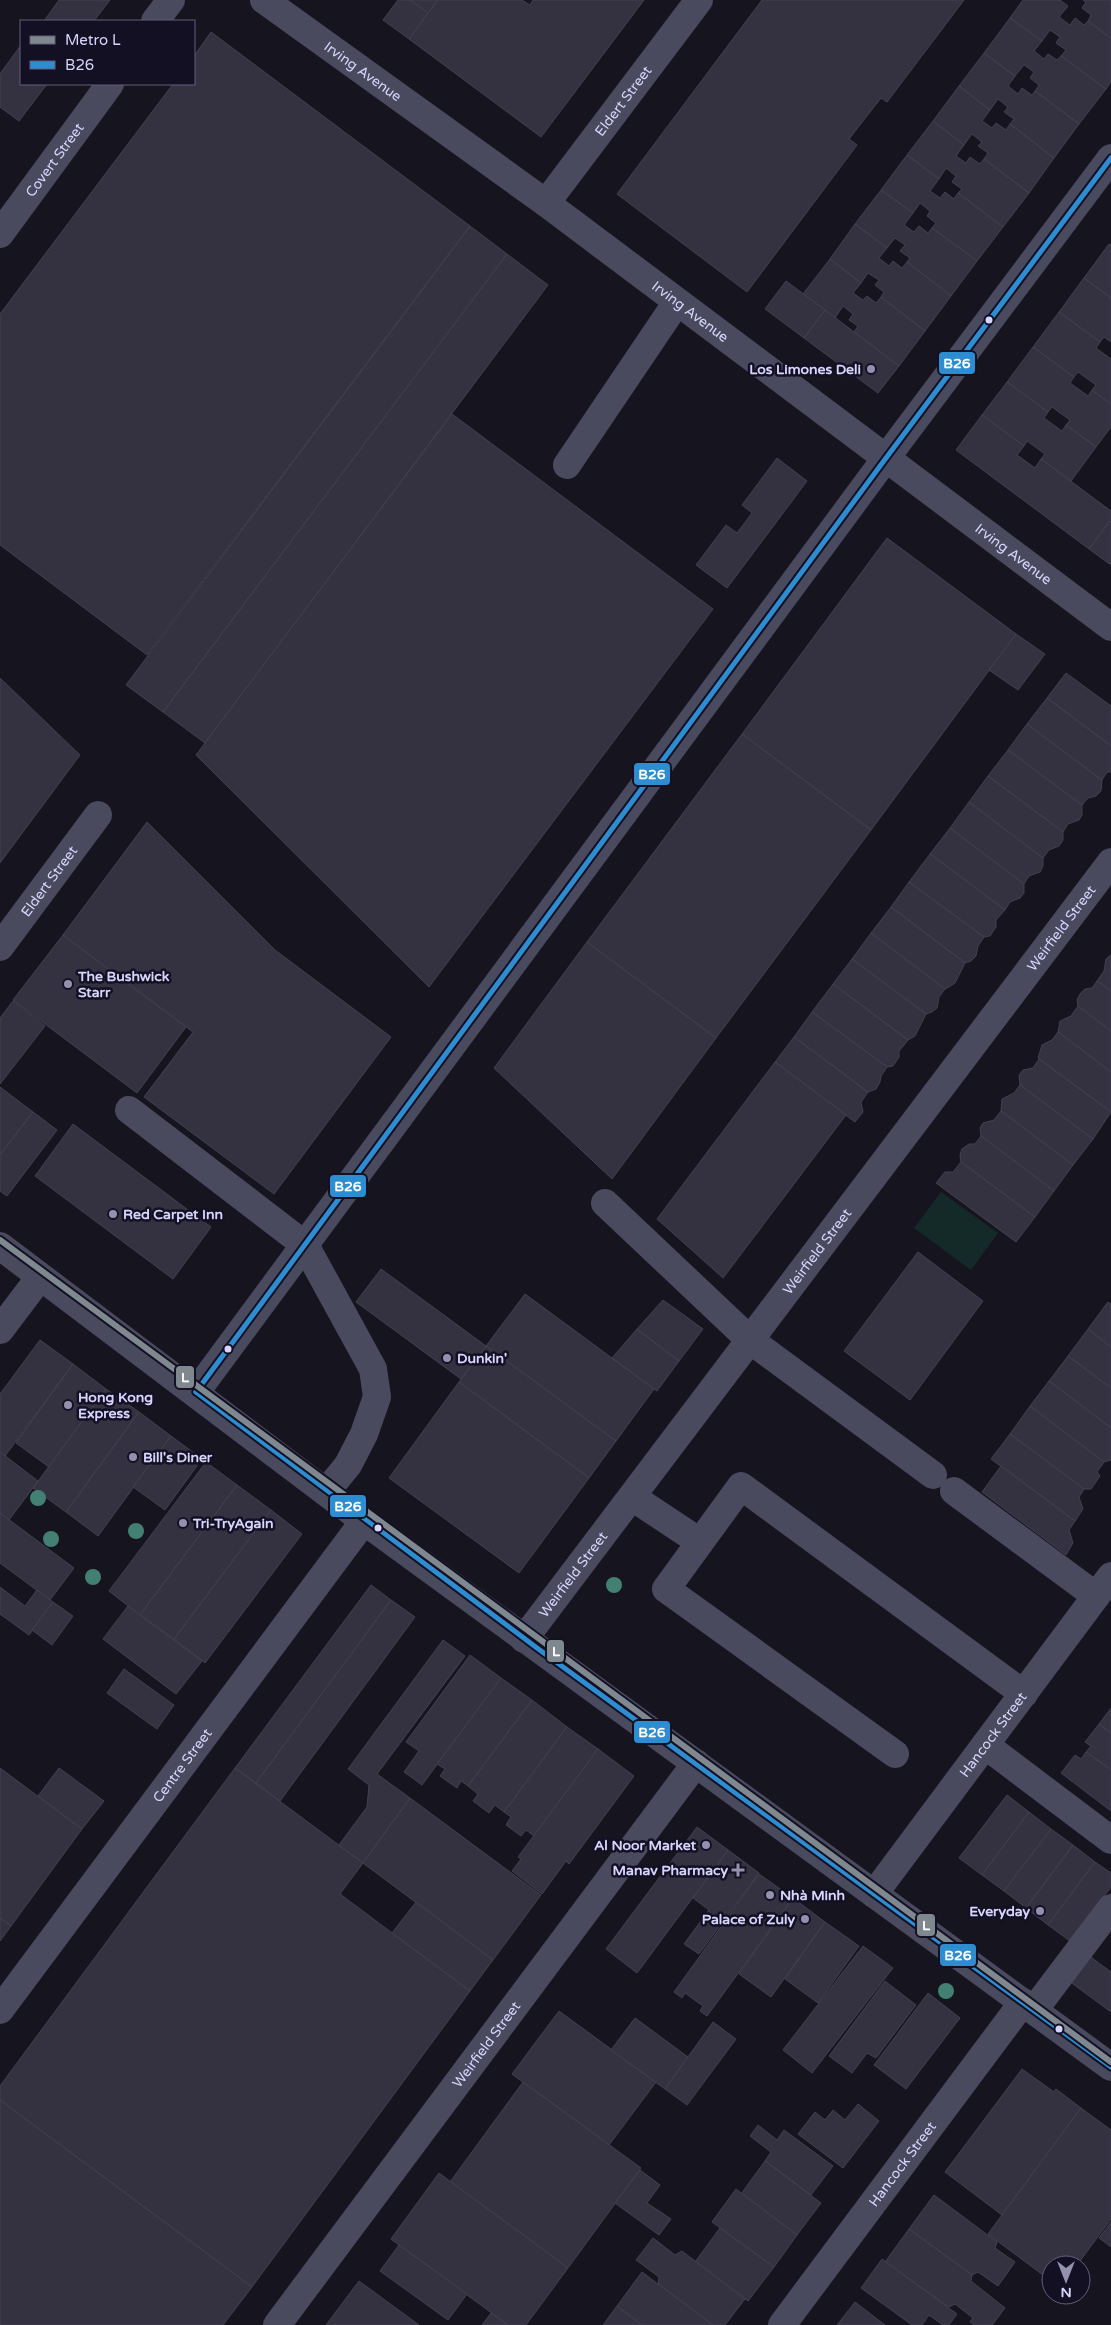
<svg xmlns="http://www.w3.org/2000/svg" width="1111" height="2325" viewBox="0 0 1111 2325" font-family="'Varela Round',sans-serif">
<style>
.green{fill:#132a29}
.building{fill:#343241;stroke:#434052}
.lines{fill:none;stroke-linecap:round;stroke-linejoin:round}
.minor{stroke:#4a4a5f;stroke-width:28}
.bus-1-casing{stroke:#131024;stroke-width:9}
.bus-1{stroke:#2d8dd0;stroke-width:5}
.metro-1-casing{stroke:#131024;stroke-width:10}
.metro-1{stroke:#7f888f;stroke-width:6}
.tree{fill:#428073}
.bus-dot{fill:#d8d5fc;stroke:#131024;stroke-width:2}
.poi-dot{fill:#9491af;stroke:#131024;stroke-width:2}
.labels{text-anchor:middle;stroke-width:5;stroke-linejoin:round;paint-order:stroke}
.street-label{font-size:14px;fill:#d8d5fc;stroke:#131024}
.poi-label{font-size:14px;font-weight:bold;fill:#d8d5fc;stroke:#131024;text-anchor:start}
.line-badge{stroke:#131024;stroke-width:2}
.badge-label{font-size:14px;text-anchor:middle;font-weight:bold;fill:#fff}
</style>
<rect width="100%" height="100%" fill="#16141f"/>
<!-- green -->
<path class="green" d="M941,1192l57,41 -27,37 -57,-42z"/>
<!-- building -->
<g class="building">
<path d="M59,0h51l-16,21h-50z"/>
<path d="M398,0h12l18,13 -19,26 -26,-19z"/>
<path d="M410,0h28l-10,13z"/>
<path d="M438,0h84l8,5 3,-5h111l-103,137 -132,-98z"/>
<path d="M762,0h202l-77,102 -6,-4 -32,41 8,6 -110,147 -130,-98z"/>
<path d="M1023,0h37l8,6 -9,11 11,8 5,-7 9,7 4,-4 23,17v44l-5,7 -45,-33 5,-6 -10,-7 4,-6 -10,-7 -8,11 -32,-23z"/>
<path d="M1083,0h28v38l-23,-17 3,-6 -9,-7 4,-6z"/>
<path d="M1010,18l32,23 -8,10 10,8 4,-5 9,6 4,-4 45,33 -27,35 -44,-33 4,-6 -9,-7 4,-6 -10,-7 -9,11 -31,-23z"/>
<path d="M211,32l259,194 -323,429 -147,-110v-231l173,-230h21v-28z"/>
<path d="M21,45v39h26l-28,37 -19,-14v-33z"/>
<path d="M984,53l31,23 -7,10 10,8 4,-6 10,7 3,-4 44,33 -25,34 -44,-34 4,-5 -10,-7 4,-5 -10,-8 -8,11 -31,-24z"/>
<path d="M959,86l31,24 -8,11 10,7 4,-5 10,7 4,-6 44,34 -25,35 -45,-34 4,-6 -10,-7 4,-4 -10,-8 -8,11 -31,-24z"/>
<path d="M933,121l31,24 -8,11 10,7 4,-6 10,7 4,-5 45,34 -26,34 -45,-34 4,-4 -10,-7 4,-6 -10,-8 -7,11 -32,-24z"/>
<path d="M907,155l32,24 -9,12 10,7 5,-6 9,7 4,-6 45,34 -26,34 -45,-33 4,-5 -9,-7 3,-5 -10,-8 -7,10 -32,-23z"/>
<path d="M881,190l32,23 -9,12 10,7 5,-6 9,7 4,-5 45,33 -26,35 -44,-34 3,-4 -10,-7 5,-6 -10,-7 -8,10 -32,-24z"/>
<path d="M855,224l32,24 -8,10 10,8 4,-5 9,7 5,-6 44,34 -26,35 -44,-34 3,-5 -9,-7 4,-5 -11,-7 -7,10 -31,-24z"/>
<path d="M470,226l37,28 -344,458 -37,-27z"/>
<path d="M1109,244l2,1v53l-27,-20z"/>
<path d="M507,254l41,31 -343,458 -42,-31z"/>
<path d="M830,259l31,24 -8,10 10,7 4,-4 9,7 5,-6 44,34 -26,35 -45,-34 4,-6 -9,-6 4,-6 -10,-8 -8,12 -32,-24z"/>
<path d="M1084,278l27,20v44l-7,-5 -4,5 -41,-30z"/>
<path d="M786,281l39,29 -21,28 -39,-29z"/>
<path d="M825,310l74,56 -21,27 -74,-55z"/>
<path d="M1059,312l41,30 -4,6 15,11v45l-19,-14 4,-5 -18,-13 -4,5 -41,-30z"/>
<path d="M1033,347l41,30 -4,6 18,13 4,-6 19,14v23l-15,20 -30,-22 4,-5 -18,-13 -4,5 -41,-30z"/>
<path d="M1007,382l41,30 -4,6 18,13 4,-6 30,22 -25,34 -30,-22 4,-5 -18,-13 -3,5 -42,-31z"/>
<path d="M452,414l261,195 -284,378 -233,-232z"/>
<path d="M982,415l42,31 -7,9 18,13 6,-9 70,52v8l-22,30 -133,-99z"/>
<path d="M777,458l30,23 -80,107 -31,-23 30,-40 11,8 15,-20 -10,-8z"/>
<path d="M1110,521l1,1v43l-22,-16z"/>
<path d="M887,538l129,96 -145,196 -129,-96z"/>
<path d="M1016,634l29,20 -27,36 -29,-20z"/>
<path d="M1066,673l45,33v40l-64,-48z"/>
<path d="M0,678l80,77 -80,108z"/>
<path d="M1047,698l64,48v26h-4l-5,8 -75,-56z"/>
<path d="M1027,724l75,56 -1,11 -5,5 -8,2 -6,7 -74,-55z"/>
<path d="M742,734l129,96 -155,208 -129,-96z"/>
<path d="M1008,750l74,55v10l-3,5 -11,4 -5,8 -75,-56z"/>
<path d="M988,776l75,56v8l-4,6 -10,4 -6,8 -74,-56z"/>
<path d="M969,802l74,56v8l-3,6 -11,4 -5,8 -74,-56z"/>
<path d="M147,822l128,128 116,87 -117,157 -130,-97 49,-65 -130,-97z"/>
<path d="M950,828l74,56v9l-4,5 -10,4 -5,8 -75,-56z"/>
<path d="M930,854l75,56 -9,10v7l-6,9 -6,1 -75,-55z"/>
<path d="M909,882l75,55 -6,9 -2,10 -5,5 -6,2 -74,-56z"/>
<path d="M891,907l74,56 -10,20 -6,4 -4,2 -74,-56z"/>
<path d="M871,933l74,56 -6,8 -2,11 -5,4 -6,2 -74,-55z"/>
<path d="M63,935l123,92 -49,66 -124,-93z"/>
<path d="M587,942l129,96 -104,141 -118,-111z"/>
<path d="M1111,955v36l-14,-10 7,-10 2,-12z"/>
<path d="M852,959l74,55 -11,22 -7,4 -75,-56z"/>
<path d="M1097,981l14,10v40l-33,-25 -1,-6 3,-6 5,-5 7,-1z"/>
<path d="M833,984l75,56 -9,11v6l-6,9 -6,1 -75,-55z"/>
<path d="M13,1001l32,25 -45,58v-66z"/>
<path d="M1078,1006l33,25v41l-53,-40 2,-11 11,-5z"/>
<path d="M812,1012l75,55 -6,9 -1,6 -4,7 -8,3 -74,-55z"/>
<path d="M1058,1032l53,40v40l-73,-54 4,-13 10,-5z"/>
<path d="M794,1037l74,55 -7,10 2,10 -8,10 -80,-60z"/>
<path d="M1039,1059l72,53 -18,27 -73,-54 -1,-10 4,-5 10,-2z"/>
<path d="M775,1062l71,53 -123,163 -66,-59z"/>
<path d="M1020,1085l73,54 -20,26 -72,-54 1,-12 12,-6z"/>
<path d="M0,1087l33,25 -33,43z"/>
<path d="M1001,1111l72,54 -19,26 -73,-55 -1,-8 3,-5 11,-3z"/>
<path d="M33,1112l24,18 -50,66 -7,-5v-36z"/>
<path d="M73,1124l138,103 -38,52 -138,-103z"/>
<path d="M981,1136l73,55 -19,26 -74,-55 -1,-7 2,-6 7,-5h6z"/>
<path d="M961,1162l74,55 -19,25 -80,-59 9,-11h8z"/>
<path d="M918,1252l65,49 -73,99 -66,-49z"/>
<path d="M381,1269l105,77 -25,33 -105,-77z"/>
<path d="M525,1294l129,95 -38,52 -130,-95z"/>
<path d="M663,1300l40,29 -24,32 -42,-32z"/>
<path d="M1108,1302l3,2v43l-23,-18z"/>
<path d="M637,1329l42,32 -22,30 -45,-33z"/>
<path d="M1088,1329l23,18v41l-43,-32z"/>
<path d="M40,1340l33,24 -68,92 -5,-4v-58z"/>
<path d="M486,1346l130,95 -27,37 -130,-96z"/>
<path d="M1068,1356l43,32v40l-62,-47z"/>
<path d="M73,1364l33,25 -57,78 -33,-24z"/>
<path d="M1049,1381l62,47v32l-7,2 -74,-56z"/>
<path d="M459,1382l130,96 -70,95 -130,-95z"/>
<path d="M106,1389l33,23 -73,100 -33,-24z"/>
<path d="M1030,1406l74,56 -7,10 3,4 -9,13h-7l-74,-55z"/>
<path d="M139,1412l32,24 -73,100 -32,-24z"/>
<path d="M1010,1434l74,55 -5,8 4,12 -8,12 -84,-62z"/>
<path d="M171,1436l31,23 -37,51 -32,-23z"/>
<path d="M0,1452l38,29 -29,39 -9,-7z"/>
<path d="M206,1462l31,23 -97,130 -31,-24z"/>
<path d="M1001,1466l74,55 -6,9 4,13 -7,12 -84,-63z"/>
<path d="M237,1485l34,25 -97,129 -34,-24z"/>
<path d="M271,1510l31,24 -97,129 -31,-24z"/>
<path d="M0,1513l74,55 -24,32 -50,-37z"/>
<path d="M371,1585l20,15 -135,183 -21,-15z"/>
<path d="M0,1587l25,19 12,-16 16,12 -24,33 -29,-21z"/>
<path d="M391,1600l24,17 -135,184 -24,-18z"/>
<path d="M53,1602l20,14 -21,29 -20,-15z"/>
<path d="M128,1606l74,55 -26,33 -73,-55z"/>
<path d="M443,1640l22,16 -88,118 33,24 -47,65 -24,-18 28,-38 2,-22 -21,-16z"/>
<path d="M470,1655l31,23 -79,107 -18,-13 15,-21 -13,-9z"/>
<path d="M124,1669l50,36 -17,24 -50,-36z"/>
<path d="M501,1678l31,22 -64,86 -7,-5 -4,7 -17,-12 5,-7 -8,-5z"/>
<path d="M532,1700l35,27 -63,85 -9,-7 -6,8 -16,-12 5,-7 -10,-8z"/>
<path d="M1111,1708v25l-12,-9z"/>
<path d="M1099,1724l12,9v37l-25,-18 5,-6 -6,-4z"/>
<path d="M567,1727l31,22 -64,87 -8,-6 -5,6 -15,-11 5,-8 -7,-5z"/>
<path d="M598,1749l36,27 -65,88 -3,-3 -24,33 -30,-23 9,-12 -3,-2z"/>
<path d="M1086,1752l25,18v41l-50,-38 14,-18 6,4z"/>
<path d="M0,1768l82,61 -71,97 -11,-8z"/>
<path d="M59,1768l45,33 -22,28 -44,-33z"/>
<path d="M235,1768l128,95 -23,31 130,97 -218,296 -252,-187v-14z"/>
<path d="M1007,1795l22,17 -47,63 -23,-17z"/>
<path d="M410,1798l131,97 -48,65 -130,-97z"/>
<path d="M1029,1812l22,17 -47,62 -22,-16z"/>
<path d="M697,1827l31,23 -91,123 -31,-24z"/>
<path d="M1051,1829l22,16 -47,63 -22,-17z"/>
<path d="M1073,1845l22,17 -47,63 -22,-17z"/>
<path d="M728,1850l31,23 -60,81 -15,-10 25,-34 -16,-12z"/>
<path d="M1095,1862l16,11v14l-41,54 -22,-16z"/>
<path d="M759,1874l34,24 -86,118 -7,-5 3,-5 -18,-13 -3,5 -8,-6z"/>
<path d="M793,1898l32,24 -54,75 -32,-23z"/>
<path d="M416,1902l77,58 -23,31 -78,-58z"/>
<path d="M0,1918l11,8 -11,15z"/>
<path d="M825,1922l34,24 -41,57 -33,-24z"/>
<path d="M863,1946l30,22 -81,105 -29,-23z"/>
<path d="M1088,1955l23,17v40l-42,-31z"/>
<path d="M885,1981l31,24 -40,53 -9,-5 -15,20 -23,-17z"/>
<path d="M928,1993l32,25 -54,71 -32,-24z"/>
<path d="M559,2011l97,71 -47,63 -97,-71z"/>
<path d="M635,2018l53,39 -23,32 -54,-39z"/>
<path d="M713,2022l23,17 -49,66 -22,-16z"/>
<path d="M1022,2069l32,23 2,-3 25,19 -79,107 -57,-43z"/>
<path d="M523,2082l118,86 -73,100 -118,-86z"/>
<path d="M0,2100l252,187 -29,38h-223z"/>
<path d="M858,2104l21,17 -36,47 -45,-34 17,-22 10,8 8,-10 12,10z"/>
<path d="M1081,2108l30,22v89l-34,46h-26v16l-63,-47z"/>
<path d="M758,2125l19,15 7,-10 49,36 -22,29 -46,-34 6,-9 -21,-16z"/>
<path d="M765,2161l56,42 -24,32 -56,-41z"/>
<path d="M640,2170l20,15 -13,18 24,16 -12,16 -44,-32z"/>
<path d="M439,2173l129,95 -42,57h-18l-117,-86z"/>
<path d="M736,2189l61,46 -23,32 -62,-45z"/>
<path d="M934,2195l63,47 -2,6 20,14 -17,24 -20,-14 -6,3 -63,-46z"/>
<path d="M1111,2222v25l-12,-9z"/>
<path d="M720,2228l54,39 -26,34 -53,-39z"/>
<path d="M909,2229l63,46 -1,6 34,27 -13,17h-18l-4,-3 3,-4 -18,-14 -6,3 -64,-45z"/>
<path d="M653,2238l22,17 7,-4 63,48 -20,26h-12l-55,-41 1,-7 -23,-17z"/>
<path d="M399,2245l68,49 -19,26 -68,-49z"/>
<path d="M882,2259l75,55 -8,11h-6l-14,-10 -7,10h-10l-51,-37z"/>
<path d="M642,2272l16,12 55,41h-71l-25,-19z"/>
<path d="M359,2281l60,44h-93z"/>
<path d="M855,2302l30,23h-48z"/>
<path d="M617,2306l25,19h-39z"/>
<path d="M491,2313l17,12h-26z"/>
</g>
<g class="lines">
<!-- minor -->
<g class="minor">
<path id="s1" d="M264,0l282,203 565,424"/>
<path d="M155,21l16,-21"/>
<path id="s2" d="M546,203l153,-203"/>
<path id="s3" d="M0,234l110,-150"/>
<path d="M567,465l110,-163"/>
<path id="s4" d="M0,947l98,-132"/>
<path d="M129,1110l176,135 68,124 4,28 -13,37 -16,31 -22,27"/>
<path d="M605,1203l145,137 183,135"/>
<path d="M0,1246l364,275 747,546"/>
<path d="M0,1330l40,-53"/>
<path d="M196,1392l690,-934 225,-300"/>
<path d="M954,1491l142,105"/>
<path d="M632,1497l68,45"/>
<path id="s5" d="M524,1639l587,-777"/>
<path d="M985,1745l126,95"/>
<path d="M895,1754l-229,-165 75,-103 283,208"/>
<path id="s6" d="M874,1894l237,-318"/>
<path id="s7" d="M0,2010l364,-489"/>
<path d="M1034,2010l77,-102"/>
<path id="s8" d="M277,2325l419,-562"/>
<path id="s9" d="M782,2325l241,-323"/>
</g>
<defs>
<g id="bus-1">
<path d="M196,1392l690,-934 225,-300"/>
<path d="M196,1392l341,256 574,419"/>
</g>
</defs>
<!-- bus-1 casing -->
<use href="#bus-1" class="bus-1-casing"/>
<!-- bus-1 -->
<use href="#bus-1" class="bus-1"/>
<defs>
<path id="metro-1" d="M0,1240l1111,822"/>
</defs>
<!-- metro-1 casing -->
<use href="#metro-1" class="metro-1-casing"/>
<!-- metro-1 -->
<use href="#metro-1" class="metro-1"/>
</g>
<!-- trees -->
<g class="tree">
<circle cx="38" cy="1498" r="8"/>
<circle cx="136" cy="1531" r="8"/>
<circle cx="51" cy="1539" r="8"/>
<circle cx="93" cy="1577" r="8"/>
<circle cx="614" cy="1585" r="8"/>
<circle cx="946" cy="1991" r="8"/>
</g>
<!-- markers -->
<g class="bus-dot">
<circle cx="989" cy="320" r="4.5"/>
<circle cx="228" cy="1349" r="4.5"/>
<circle cx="378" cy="1528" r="4.5"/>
<circle cx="1059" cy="2029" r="4.5"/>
</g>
<g class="poi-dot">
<circle cx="871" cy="369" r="5"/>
<circle cx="68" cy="984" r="5"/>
<circle cx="113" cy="1214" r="5"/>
<circle cx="447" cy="1358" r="5"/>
<circle cx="68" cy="1405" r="5"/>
<circle cx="133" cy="1457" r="5"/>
<circle cx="183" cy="1523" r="5"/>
<circle cx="706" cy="1845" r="5"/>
<path d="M735.5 1862.5h5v5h5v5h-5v5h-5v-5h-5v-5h5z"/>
<circle cx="770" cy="1895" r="5"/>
<circle cx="1040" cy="1911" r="5"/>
<circle cx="805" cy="1919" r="5"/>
</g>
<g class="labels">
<!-- street labels -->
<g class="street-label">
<text dy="5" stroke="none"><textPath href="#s1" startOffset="122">Irving Avenue</textPath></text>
<text dy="5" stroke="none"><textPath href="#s2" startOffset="128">Eldert Street</textPath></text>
<text dy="5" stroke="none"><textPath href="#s3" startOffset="92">Covert Street</textPath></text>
<text dy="5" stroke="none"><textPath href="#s1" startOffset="528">Irving Avenue</textPath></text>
<text dy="5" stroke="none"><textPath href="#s1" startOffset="932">Irving Avenue</textPath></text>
<text dy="5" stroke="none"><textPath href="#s4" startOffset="82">Eldert Street</textPath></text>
<text dy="5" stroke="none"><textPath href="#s5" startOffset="891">Weirfield Street</textPath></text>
<text dy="5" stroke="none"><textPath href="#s5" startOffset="486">Weirfield Street</textPath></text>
<text dy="5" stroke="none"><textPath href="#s5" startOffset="81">Weirfield Street</textPath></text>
<text dy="5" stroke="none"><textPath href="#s6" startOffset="199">Hancock Street</textPath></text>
<text dy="5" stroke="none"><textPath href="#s7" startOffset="305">Centre Street</textPath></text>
<text dy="5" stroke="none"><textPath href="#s8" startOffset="350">Weirfield Street</textPath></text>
<text dy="5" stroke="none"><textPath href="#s9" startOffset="201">Hancock Street</textPath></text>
</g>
<!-- poi labels -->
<g class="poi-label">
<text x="861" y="374" text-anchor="end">Los Limones Deli</text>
<text x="78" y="981">The Bushwick<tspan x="78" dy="16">Starr</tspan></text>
<text x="123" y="1219">Red Carpet Inn</text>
<text x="457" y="1363">Dunkin'</text>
<text x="78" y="1402">Hong Kong<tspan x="78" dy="16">Express</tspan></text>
<text x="143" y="1462">Bill's Diner</text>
<text x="193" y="1528">Tri-TryAgain</text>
<text x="696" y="1850" text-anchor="end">Al Noor Market</text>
<text x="728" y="1875" text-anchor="end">Manav Pharmacy</text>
<text x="780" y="1900">Nhà Minh</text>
<text x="1030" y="1916" text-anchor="end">Everyday</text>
<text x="795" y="1924" text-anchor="end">Palace of Zuly</text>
</g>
</g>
<g class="line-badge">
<rect x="938" y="351" width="38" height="24" rx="5" fill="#2d8dd0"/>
<rect x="633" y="762" width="38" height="24" rx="5" fill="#2d8dd0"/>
<rect x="329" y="1174" width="38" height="24" rx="5" fill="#2d8dd0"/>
<rect x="175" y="1365" width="20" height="24" rx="5" fill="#7f888f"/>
<rect x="329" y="1494" width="38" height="24" rx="5" fill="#2d8dd0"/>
<rect x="546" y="1639" width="19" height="24" rx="5" fill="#7f888f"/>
<rect x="633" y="1720" width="38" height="24" rx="5" fill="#2d8dd0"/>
<rect x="916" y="1913" width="20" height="24" rx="5" fill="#7f888f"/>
<rect x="939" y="1943" width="38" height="24" rx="5" fill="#2d8dd0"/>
</g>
<g class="badge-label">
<text x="957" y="368">B26</text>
<text x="652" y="779">B26</text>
<text x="348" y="1191">B26</text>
<text x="185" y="1382">L</text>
<text x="348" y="1511">B26</text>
<text x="556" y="1656">L</text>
<text x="652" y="1737">B26</text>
<text x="926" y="1930">L</text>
<text x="958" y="1960">B26</text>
</g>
<!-- legend -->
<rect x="20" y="20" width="175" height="65" fill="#131024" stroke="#625f7a"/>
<rect x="30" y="36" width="25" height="8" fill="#7f888f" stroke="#625f7a"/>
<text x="65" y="45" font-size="15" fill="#d8d5fc">Metro L</text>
<rect x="30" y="61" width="25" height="8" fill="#2d8dd0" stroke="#625f7a"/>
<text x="65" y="70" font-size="15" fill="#d8d5fc">B26</text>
<!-- north arrow -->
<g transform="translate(1066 2280) rotate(180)"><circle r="24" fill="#131024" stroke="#625f7a"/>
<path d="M0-4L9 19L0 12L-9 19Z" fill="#9491af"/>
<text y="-8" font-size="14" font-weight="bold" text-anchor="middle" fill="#d8d5fc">N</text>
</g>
</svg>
